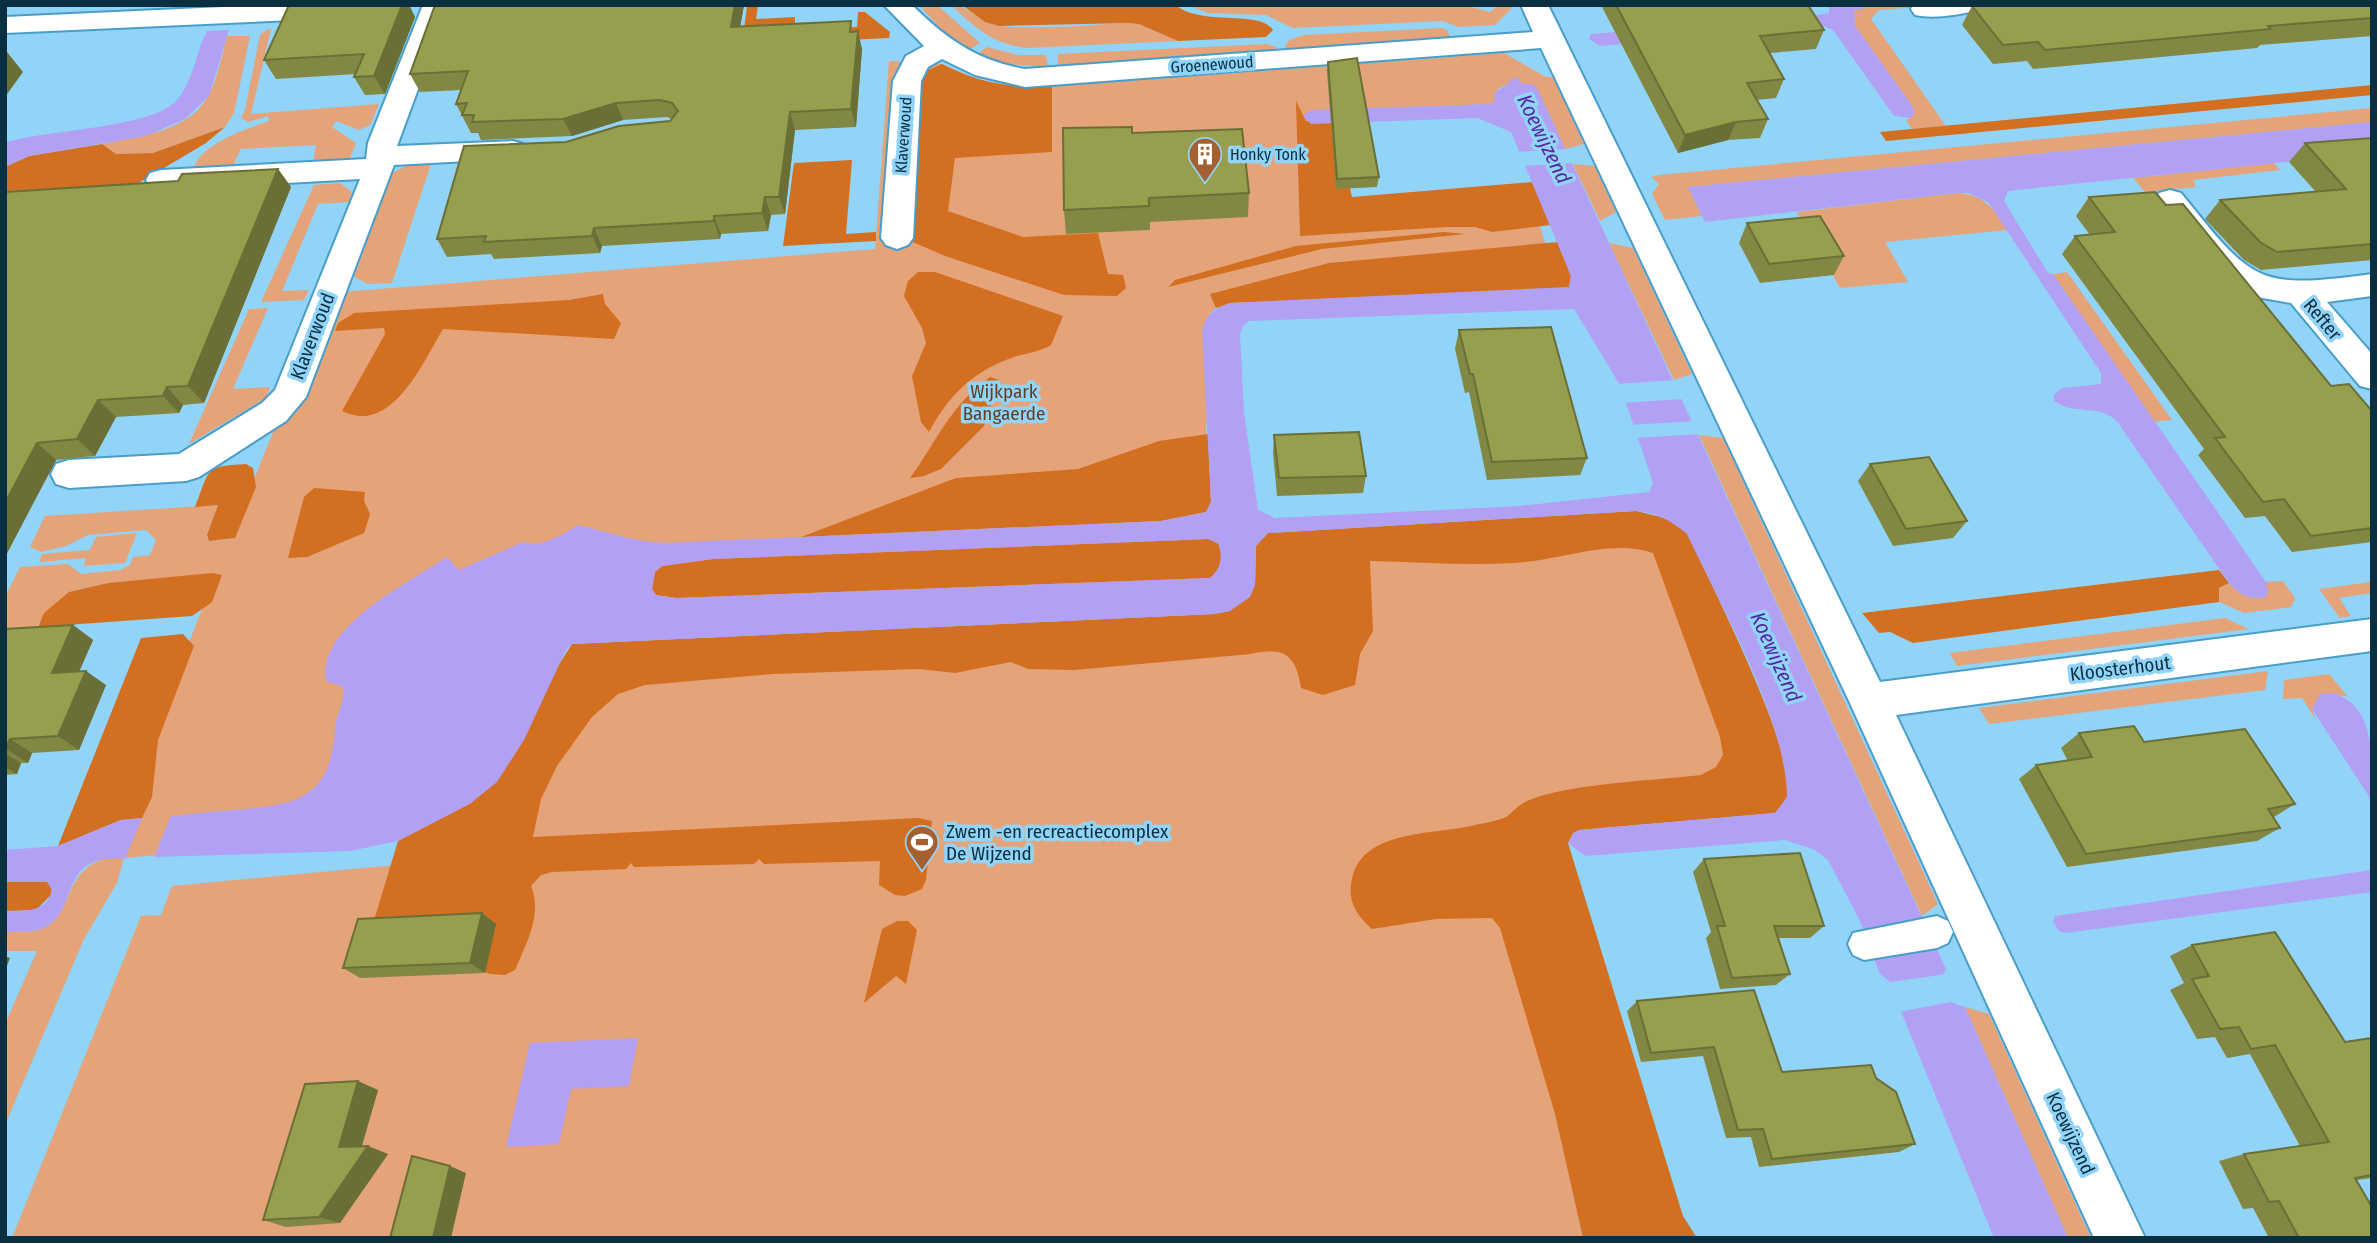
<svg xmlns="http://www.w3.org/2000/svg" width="2377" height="1243" viewBox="0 0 2377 1243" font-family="'Fira Sans Condensed',sans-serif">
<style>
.green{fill:#e5a379}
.forest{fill:#d36f20}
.water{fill:#b2a0f5;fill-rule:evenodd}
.pier{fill:#92d4f8}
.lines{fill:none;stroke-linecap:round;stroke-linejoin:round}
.lane-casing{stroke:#489ec9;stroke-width:4}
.street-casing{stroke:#489ec9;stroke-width:4}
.lane{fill:#fff;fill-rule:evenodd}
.street{fill:#fff;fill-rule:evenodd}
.wall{fill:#828843}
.shaded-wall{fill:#6a6f37}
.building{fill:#979e4e;stroke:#6a6f37;stroke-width:2}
.labels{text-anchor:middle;stroke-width:7;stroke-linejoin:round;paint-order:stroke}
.far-street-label{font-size:16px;fill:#092f40;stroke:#92d4f8}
.far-poi-label{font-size:16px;fill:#092f40;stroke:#92d4f8;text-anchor:start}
.street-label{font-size:19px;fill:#092f40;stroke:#92d4f8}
.park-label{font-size:19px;fill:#673d21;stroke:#92d4f8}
.poi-label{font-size:19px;fill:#092f40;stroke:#92d4f8;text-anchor:start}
.water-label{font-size:21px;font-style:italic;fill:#5429a2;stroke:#92d4f8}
</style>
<rect width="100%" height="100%" fill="#92d4f8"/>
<!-- green -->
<g class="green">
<path d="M919,5h18l43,38 -13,8 -19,-14z"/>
<path d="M951,5c18,0 30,19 50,21 41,4 86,-1 127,-3l11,1 39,17 -151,7c-34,-4 -52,-20 -76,-43z"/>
<path d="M1187,5h277l26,7 9,-7 14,2 -18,18 -37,2 -15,-6 -150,7 -27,-13 -58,-2z"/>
<path d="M1852,5l65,2 -38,3 -8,9 75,107 -34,3 -6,-9 5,-2 2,-11 -58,-81 -1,-17 9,1z"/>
<path d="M1442,28l5,2 4,8 -166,13v-4l4,-7 15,-5z"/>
<path d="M268,29h3l-20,85 128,-10 -9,21 -11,5 -23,-9 -4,6 24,16 -8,20 -39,-1h4l3,-17 -75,4 -7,14h3l-12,6h-31c4,-24 55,-41 75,-48l-1,-5 -20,6 -7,-4 4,-8 15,-75z"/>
<path d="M227,36h23l-16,77 -9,14 -72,26 -37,1 -14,-10c35,-7 90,-13 107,-50 9,-17 13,-39 18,-58z"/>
<path d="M1267,44l9,3 1,5 -219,15v-13z"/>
<path d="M987,47l31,8h28l2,12 -44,-3 -28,-9z"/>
<path d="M1504,53l42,24h7l31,67 -19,5 -27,-59 -28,-7 -12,6 -4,15 -164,6 14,100 187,-11 29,90 -344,19 -6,5 -4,121 5,158 -651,31 -135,173 -237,56 -64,6 -7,25 -33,56 -79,186v-101l32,-73h-32v-19c11,-1 29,1 39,-4 29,-14 19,-55 59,-69l113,-285 -108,9 -39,9 -31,31v4l-33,2v-32l15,-30 48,-3 13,10 39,-4 10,-5 3,-8 17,-2 6,-15 -10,-10 -58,5 -22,11 -25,6 -11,-5 15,-31 173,-11 -11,30 2,6 21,-2 99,-246 546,-44 14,-188 53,3 39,17 47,7z"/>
<path d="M2372,108v14l-684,65 14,29 -37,4 -13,-26 7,-10 -8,-7 8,-2z"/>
<path d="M2274,163l6,7 -87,10 3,7 -51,5 -12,-14z"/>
<path d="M431,164l-39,119 -24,1 -14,-7 38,-104 16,-8z"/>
<path d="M1573,164l22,2 21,46 -16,9z"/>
<path d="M340,183l12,9 -3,10 -31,2 -36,87 27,-1 -5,10 -43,2 53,-117z"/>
<path d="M1957,193c27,1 37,16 51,37l-123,12 23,40 -68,6 -43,-76z"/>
<path d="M1609,243l24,5 59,126 -18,6z"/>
<path d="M2067,272l105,148 -19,2 -100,-148z"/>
<path d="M268,308l-35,81 37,-2 -4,11 -77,46 60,-135z"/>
<path d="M1699,435l24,3 215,466 -16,12z"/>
<path d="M1658,523l90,256 -231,37 40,305 26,117h-1571l129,-322 20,-1 11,-29 287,-27 136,-197 646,-31 47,-88z"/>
<path d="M137,533l-12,30 -41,3 2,-8 -47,4 3,-8 48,-4 6,-13z"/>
<path d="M2283,581l12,17 -4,9 -47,6 -25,-11v-14l10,-5c12,12 19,17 37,14v-15z"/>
<path d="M2370,582l2,11 -33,5 12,18 -11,2 -21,-29z"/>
<path d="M2225,618l24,11 -292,37 -7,-13z"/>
<path d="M2268,671l-3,19 -276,34 -10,-16z"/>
<path d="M2329,674l19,23 -16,-4 -20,16 4,11 -14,-22 -19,1 1,-19z"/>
<path d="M1965,1007l24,7 102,224h-23z"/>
</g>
<!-- forest -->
<g class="forest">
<path d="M962,5h213c28,22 84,4 98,25l-7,7 -88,4 -39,-17 -11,-1 -129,3 -14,-4z"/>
<path d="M747,6h11l-2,13 39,-2v6l29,-1 -1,6 34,-1 1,-15h7l25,20 -1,6 -147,7z"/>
<path d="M942,64c36,19 70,24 110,23v65l-97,6 -7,53 75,26 75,-4 10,41 15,1 3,13 -9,8 -53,-1 -119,-39 -37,-16 9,-158 7,-10z"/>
<path d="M2372,85v10l-486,46 -6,-9z"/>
<path d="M1296,101l10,20 29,2 17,74 180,-15 18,43 -58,7 -17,-5h-28l-147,9z"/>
<path d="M225,127l-19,16 -69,41 -132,7v-24l24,-11 73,-12 14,10 37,-1z"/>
<path d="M852,160l-6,74 30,-2v9l-93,5 11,-83z"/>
<path d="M1444,232l21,2 -143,15 -154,38 7,-7 121,-34z"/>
<path d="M1558,242l13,34 -2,12 -339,15 -14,5 -6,-14 119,-31z"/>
<path d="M918,272h17l128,44 -12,29c-11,7 -25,8 -37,12 -41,14 -65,38 -85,75l-8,-10 -9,-46 14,-33 -4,-15 -18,-32 4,-15z"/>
<path d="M603,294l2,10 16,19 -7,16 -171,-10c-20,33 -51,107 -101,82l43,-77 -1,-6 -49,3 3,-8 16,-10 215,-13z"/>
<path d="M990,377l9,3 -15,46 -43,43 -17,7 -14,2c26,-36 42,-75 80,-101z"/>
<path d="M1208,434l3,68 -5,10 -45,9 -360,16 155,-59 122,-9 81,-28z"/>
<path d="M246,464l7,4 3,19 -21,51 -26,3 -2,-6 11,-30 -23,2c15,-37 8,-41 51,-43z"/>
<path d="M314,488l51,4 -1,9 6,13 -6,19 -57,24 -19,1 16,-61z"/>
<path d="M1636,511l33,8 18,14c22,48 111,219 100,263 -1,6 -8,13 -12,17l-196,17 -11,13 115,373 14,22h-114l-28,-124 -55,-186 -8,-10 -56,1 -64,10c-16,-14 -25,-28 -20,-50 10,-50 83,-44 123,-54 9,-2 22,-4 31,-8 7,-5 13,-13 21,-16 41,-18 127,-20 174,-26l15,-8 7,-12 -3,-18 -67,-184c-43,-15 -94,8 -138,10 -48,3 -97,-1 -145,-2l3,70 -13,23 -5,31 -32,10 -22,-7c-5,-33 -17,-42 -50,-34l-177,16 -46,-1 -17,-7 -56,11 -36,-4 -146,5 -128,11 -27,9 -26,23 -35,49 -16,33 -8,38 386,-19 13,3 -6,59 -4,9 -17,7 -10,-1 -16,-10 1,-24 -116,3 -5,-5 -5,5 -120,3 -3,-4 -5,6 -74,3 -11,3 -10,11c12,29 -5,57 -16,84l-10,5 -15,-1 -118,-47 26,-86 73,-38 101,-159 642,-30 16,-3 25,-26 1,-39 12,-13z"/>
<path d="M1208,539l9,2c7,14 5,27 -7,37l-534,20 -20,-3 -4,-6 3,-17 7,-6 51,-7z"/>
<path d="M2219,570l10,13 -10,5v14l-306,41 -23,-11 -11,1 -17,-20z"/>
<path d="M212,573l10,2 -10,27 -20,14 -154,11 6,-14 25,-21 39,-9z"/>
<path d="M183,634l11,12 -36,94 -6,57 -10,21 -21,2 -63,26 83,-208z"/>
<path d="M5,882h43l4,4 -1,9 -15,15 -31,1z"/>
<path d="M897,921h11l9,9 -11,54 -10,-8 -32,27 18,-74z"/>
</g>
<!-- water -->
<g class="water">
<path d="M1829,5l33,1 2,4h-10l1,16 58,81 1,8 -3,3 -17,-2 -61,-86 -9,-4 -224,20 -11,-7 2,-5 214,-17 24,-4z"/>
<path d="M229,30l-20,66 -24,23 -39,17 -117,20 -24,11v-24c40,-14 147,-14 172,-43 16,-18 19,-48 30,-69z"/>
<path d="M1519,78l2,5 13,2 4,5 408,879 -4,7 11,27 12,4 103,231h-74l-106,-258 -8,-6 -21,-55 -31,-59 -13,-10 -30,-10 -200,16 -17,-13 5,-10 6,-3 196,-17 12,-16c-1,-78 -66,-191 -100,-263 -17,-14 -30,-21 -51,-23l-368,22 -12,13 -1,39 -5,12 -20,14 -16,3 -642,30 -6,6 -42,90 -27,42 -26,21 -73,38 -48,10 -196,6 17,-41c25,-3 50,-5 74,-7 59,-5 86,-16 90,-81 1,-14 10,-26 8,-41l-17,-6c-9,-55 83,-98 121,-124l12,13 64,-28c17,7 41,-8 55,-17 30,7 57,17 87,18l496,-22 45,-9 5,-10 -9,-172c5,-17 13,-21 28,-27l339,-16 2,-11 -60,-144 -34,-14 -166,6 -8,-8 8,-6 182,-6 2,-12 15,-9 -1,-4zM1574,309l46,76 33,98 -4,9 -129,14 -245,12 -17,-8 -14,-98 -4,-78 3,-8 6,-5zM1208,539l11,5c3,15 3,24 -9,34l-534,20 -20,-3 -4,-6 3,-17 7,-6 51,-7z"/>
<path d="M2372,122v31l-356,37 -8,1 -4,10 44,72 5,1 213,308 2,10 -2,5c-18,3 -25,-2 -37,-14l-113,-163c-20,-16 -42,-5 -62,-19v-6l8,-7 39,-4v-11l-113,-171 -19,-9h-12l-252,29 -17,-35z"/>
<path d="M2332,693c45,12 40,67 40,108l-60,-92 8,-15z"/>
<path d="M142,818l-17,41c-69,-6 -44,51 -81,69 -10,5 -28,3 -39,4v-21c19,0 42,2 47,-21l-5,-8h-42v-32l53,-4 63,-26z"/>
<path d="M2372,870v22l-306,41 -7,-2 -6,-9 2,-6z"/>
<path d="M638,1038l-9,48 -58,3 -12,55 -53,3 24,-104z"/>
</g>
<!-- pier -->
<g class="pier">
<path d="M1569,149l7,14 -54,3 -6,-14z"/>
<path d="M1676,380l7,19 -61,4 -7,-19z"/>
<path d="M1697,421l6,13 -71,4 -3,-13z"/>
<path d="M1947,974l8,26 12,4 -10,-3 -59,11 -13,-30 -5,-4 11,4z"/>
</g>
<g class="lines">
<defs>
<path id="lane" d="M1937,916l11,5 5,11 -5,11 -11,5 -73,12 -11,-5 -5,-11 5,-11z"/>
<g id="street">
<path d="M265,5h84l3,5 -4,6 -9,2 -334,15v-16z"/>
<path d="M423,5h26l-52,141 116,-5 10,3 5,7 -5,7 -129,7 -88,232 -20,24 -87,56 -13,4 -117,7 -13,-4 -5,-10 5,-10 13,-4 110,-6 83,-51 13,-13 85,-211 -199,11 -11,-3 -4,-7 4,-7 11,-3 205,-11 2,-16z"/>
<path d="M884,5h28c34,34 66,56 113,64l508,-37 -12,-27h27l332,677 492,-63v32l-476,64 249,523h-51l-245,-537 -308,-653 -516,39 -50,-12 -33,-16 -14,8 -7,14 -8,157 -5,7 -11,4 -11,-4 -5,-7 12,-157 13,-25 18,-10z"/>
<path d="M1913,5h66l-4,6c-18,4 -42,8 -60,4l-4,-6z"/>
<path d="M2170,190l11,3c72,89 74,97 191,81v22l-45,6 45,52v35l-12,-3 -69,-83 -40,-7 -17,-7 -24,-18 -55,-71 4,-7z"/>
</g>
</defs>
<!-- lane casing -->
<use href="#lane" class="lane-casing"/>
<!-- street casing -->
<use href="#street" class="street-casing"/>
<!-- lane -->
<use href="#lane" class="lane"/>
<!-- street -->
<use href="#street" class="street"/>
</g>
<!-- wall -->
<g class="wall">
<path d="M289,5h120l6,12 -30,77 -20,1 -11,-18 2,-3 -80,5 -12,-19z"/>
<path d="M435,5h309l-4,22 113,5 9,17 -6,78 -61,3 -10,84 -14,1 -3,16 -47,3 -1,5 -118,7 -2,7 -106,6 -3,-5 -44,3 -10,-18 129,-97 104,-21 2,-2 -5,-2 -44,3 -51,16 -91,4 -3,-7h-7l-15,-29 5,-14 -41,2 -10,-18z"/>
<path d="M1601,5h207l16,25 -8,19 -46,4 14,26 -8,19 -19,2 11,19 -8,19 -32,2 -50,13z"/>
<path d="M2372,5v31l-112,9 -3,3 -224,21 -6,-8 -34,3 -31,-39 10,-19z"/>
<path d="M1328,62l51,115 -2,10 -41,2 -9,-117z"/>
<path d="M1132,133l117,60 -1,24 -98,5v8l-84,4 -2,-24z"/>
<path d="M2372,138v122l-111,10 -17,-10 -39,-41 15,-19 96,-8 -27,-30 16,-19z"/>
<path d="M278,169l13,18 -87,216 -21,2 -4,8 -63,4 -21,39 -39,4 -51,97v-365l173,-11z"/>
<path d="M2089,197l77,8 165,181 41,25v131l-80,10 -27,-36 -20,2 -47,-63 6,-6 -142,-195 13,-18 15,-1 -14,-19z"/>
<path d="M1747,223l97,33 -10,19 -74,8 -21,-40z"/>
<path d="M1459,330l128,128 -7,17 -93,5 -18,-88 -4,1 -10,-44z"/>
<path d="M1274,435l92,41 -3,17 -86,3 -4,-43z"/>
<path d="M1870,464l97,57 -14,17 -60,8 -35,-65z"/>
<path d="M73,625l20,15 -14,31 27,14 -27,65 -47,3 -4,10h-7l-4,11 -12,1v-146z"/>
<path d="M2079,733l65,9 151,62 -21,13 6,11 -23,13 -190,26 -48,-88 17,-14 32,-4 -7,-13z"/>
<path d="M1704,859l120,67 -14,12h-32l12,36 -14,11 -56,4 -14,-51 5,-6 -18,-60z"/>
<path d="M482,913l14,11 -11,49 -125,5 -17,-10z"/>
<path d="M2192,945l153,97 27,-4v140l-15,2 15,58h-103l-16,-30 -10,1 -24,-48 25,-7 56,-8 -50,-92 -23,4 -12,-21 -18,2 -27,-49 14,-7 -14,-27z"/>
<path d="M1637,1001l145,71 94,6 39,66 -16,8 -140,15 -8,-30 -25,1 -23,-82 -62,6 -14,-51z"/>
<path d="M378,1090l-16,56 26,8 -48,69 -54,4 -23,-7z"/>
</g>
<!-- shaded-wall -->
<g class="shaded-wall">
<path d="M402,5h7l6,12 -30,77 -11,-18z"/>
<path d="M735,5h9l-7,40 -6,-18z"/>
<path d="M858,31l4,18 -6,78 -5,-18z"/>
<path d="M7,52l16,20 -18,25v-42z"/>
<path d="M616,103l7,17 -51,16 -9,-17z"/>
<path d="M790,112l5,18 -10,84 -6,-17z"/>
<path d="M1736,122l-8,18 -50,13 7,-18z"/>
<path d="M278,169l13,18 -87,216 -16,-17z"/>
<path d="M765,197l6,18 -3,16 -6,-18z"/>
<path d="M714,216l7,18 -1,5 -6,-18z"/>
<path d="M594,228l8,18 -2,7 -8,-17z"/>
<path d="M167,387l16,18 -4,8 -16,-17z"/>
<path d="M98,400l18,17 -21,39 -18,-17z"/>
<path d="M37,443l19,17 -51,97v-54z"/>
<path d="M73,625l20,15 -21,48 -20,-15z"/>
<path d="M86,671l20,14 -27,65 -21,-14z"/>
<path d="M10,739l22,14 -4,10 -22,-14z"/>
<path d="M5,753l16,10 -4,11 -12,-7z"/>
<path d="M482,913l14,11 -11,49 -15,-10z"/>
<path d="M5,956l5,2 -5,13z"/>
<path d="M358,1081l20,9 -19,65 -20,-8z"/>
<path d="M368,1146l20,8 -48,69 -21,-6z"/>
<path d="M450,1166l16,7 -15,65h-18z"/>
</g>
<!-- building -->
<g class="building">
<path d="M289,5h113l-28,71 -20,1 10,-23 -100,6z"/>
<path d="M435,5h300l-4,22 120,-6 -1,11 8,-1 -7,78 -61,3 -11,85h-14l-3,16 -48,3v5l-120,7 -2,8 -108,6 2,-6 -49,3 27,-93 102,-4 53,-16 51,-5 8,-10 -6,-8 -12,-3 -44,3 -53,16 -91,3 2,-7h-12l5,-12 -11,1 12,-33 -58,3z"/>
<path d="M1616,5h192l16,25 -64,6 24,43 -37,4 21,36 -32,3 -51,13z"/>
<path d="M2372,5v13l-104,8 3,3 -226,21 -7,-8 -35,3 -31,-39z"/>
<path d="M1357,58l22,119 -42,2 -9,-117z"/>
<path d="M1132,127v6l110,-4 7,64 -100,5v8l-85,4 -1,-82z"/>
<path d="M2372,138v106l-95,8 -17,-10 -40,-42 126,-11 -41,-46z"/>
<path d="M278,169l-90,217 -21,1 -4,9 -65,4 -21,39 -40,4 -32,60v-311l173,-11 4,-7z"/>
<path d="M2155,192l11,13 17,-1 148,182 18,-2 23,27v117l-61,8 -27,-37 -21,3 -48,-64 10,-1 -150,-201 40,-4 -26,-35z"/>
<path d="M1820,216l24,40 -75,8 -22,-41z"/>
<path d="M1551,327l36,131 -95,4 -19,-88h-3l-11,-44z"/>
<path d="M1359,432l7,44 -87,2 -5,-43z"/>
<path d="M1929,457l38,64 -61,8 -36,-65z"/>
<path d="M73,625l-21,48 34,-2 -28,65 -48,3 -5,10v-120z"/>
<path d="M2134,726l10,16 101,-13 50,75 -27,5 12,19 -194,26 -50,-89 56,-8 -13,-24z"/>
<path d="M1800,853l24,73h-50l16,48 -58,4 -15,-52h8l-21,-67z"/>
<path d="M482,913l-12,50 -127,5 15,-49z"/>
<path d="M2275,932l70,110 27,-4v137l-17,3 17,29v31h-73l-20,-37 -10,1 -25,-48 85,-12 -54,-97 -24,4 -12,-22 -19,2 -28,-50 17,-3 -17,-31z"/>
<path d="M1754,990l28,82 89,-7 5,13 20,14 19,52 -143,15 -9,-30 -25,1 -24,-83 -63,6 -14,-52z"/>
<path d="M358,1081l-19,66 29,-1 -49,71 -56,3 42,-136z"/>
<path d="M412,1156l38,10 -17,72h-43z"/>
</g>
<!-- icons -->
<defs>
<symbol id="building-pin" viewBox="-11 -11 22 30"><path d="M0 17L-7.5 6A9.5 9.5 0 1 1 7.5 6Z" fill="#a56031" stroke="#92d4f8"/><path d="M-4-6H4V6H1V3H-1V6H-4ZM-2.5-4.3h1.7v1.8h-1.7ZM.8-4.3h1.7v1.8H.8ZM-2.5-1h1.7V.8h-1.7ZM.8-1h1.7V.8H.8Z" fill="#fff"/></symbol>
<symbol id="stadium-pin" viewBox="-11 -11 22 30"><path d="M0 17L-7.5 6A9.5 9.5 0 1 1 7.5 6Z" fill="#a56031" stroke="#92d4f8"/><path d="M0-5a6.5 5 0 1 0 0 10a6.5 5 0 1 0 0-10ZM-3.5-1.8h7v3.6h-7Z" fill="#fff"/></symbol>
</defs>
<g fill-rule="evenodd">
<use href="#building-pin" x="1186" y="135" width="38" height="52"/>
<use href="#stadium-pin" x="903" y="823" width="38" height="52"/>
</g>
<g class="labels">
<!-- far-street labels -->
<g class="far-street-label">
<text transform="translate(1212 64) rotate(-4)" y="6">Groenewoud</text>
<text transform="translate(903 135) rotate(-86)" y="6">Klaverwoud</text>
</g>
<!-- far-poi labels -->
<g class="far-poi-label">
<text x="1230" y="160">Honky Tonk</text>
</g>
<!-- street labels -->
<g class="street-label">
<text transform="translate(2323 319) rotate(50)" y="7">Refter</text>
<text transform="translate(312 336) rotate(-69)" y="7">Klaverwoud</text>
<text transform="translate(2120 668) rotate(-7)" y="7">Kloosterhout</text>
<text transform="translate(2071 1133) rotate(65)" y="7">Koewijzend</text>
</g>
<!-- park labels -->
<g class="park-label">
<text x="1004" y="398">Wijkpark<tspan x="1004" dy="22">Bangaerde</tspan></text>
</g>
<!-- poi labels -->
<g class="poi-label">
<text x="946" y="838">Zwem -en recreactiecomplex<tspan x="946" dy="22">De Wijzend</tspan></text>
</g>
<!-- water labels -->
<g class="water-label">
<text transform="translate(1544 139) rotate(64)" y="7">Koewijzend</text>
<text transform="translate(1776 657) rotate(66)" y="7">Koewijzend</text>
</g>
</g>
<!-- border -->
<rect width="2377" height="1243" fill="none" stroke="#092f40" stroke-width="14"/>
</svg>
